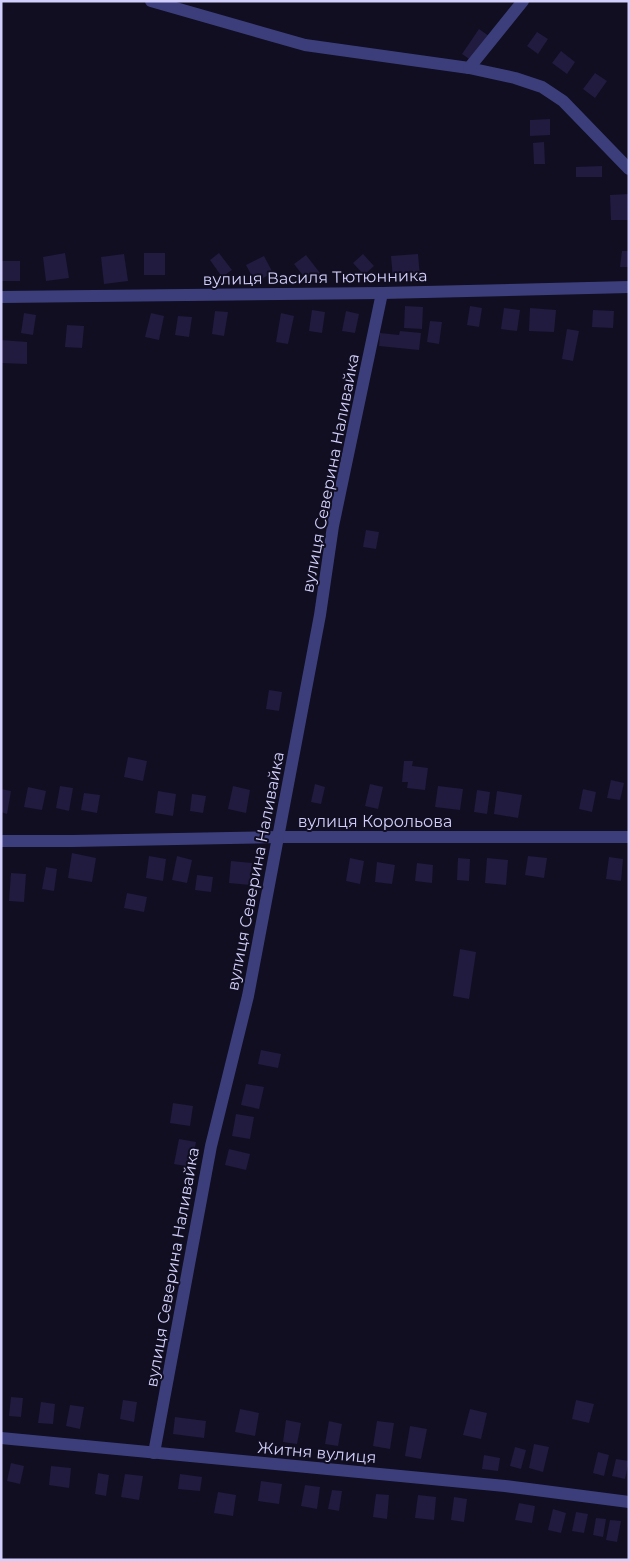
<svg xmlns="http://www.w3.org/2000/svg" width="630" height="1561" viewBox="0 0 630 1561" font-family="Montserrat,sans-serif">
<style>
.building{fill:#201b3f}
.lines{fill:none;stroke-linecap:round;stroke-linejoin:round}
.minor{stroke:#3c3e7c;stroke-width:12}
.labels{text-anchor:middle;stroke-width:4;stroke-linejoin:round;paint-order:stroke}
.street-label{font-size:16px;fill:#d2cffc;stroke:#100e20}
</style>
<rect width="100%" height="100%" fill="#100e20"/>
<!-- building -->
<g class="building">
<path d="M479,29l10,7 -17,25 -10,-7z"/>
<path d="M537,32l11,7 -10,15 -11,-8z"/>
<path d="M561,51l14,11 -8,12 -15,-11z"/>
<path d="M595,73l12,8 -12,17 -12,-9z"/>
<path d="M550,119v16l-20,1v-16z"/>
<path d="M544,142l1,22h-11l-1,-21z"/>
<path d="M602,166v11h-26v-10z"/>
<path d="M629,194v26h-18l-1,-25z"/>
<path d="M622,251h7v16h-9z"/>
<path d="M65,253l4,25 -23,3 -3,-24z"/>
<rect x="144" y="253" width="21" height="22"/>
<path d="M219,253l13,17 -10,7 -12,-17z"/>
<path d="M124,254l4,27 -24,3 -3,-27z"/>
<path d="M363,254l11,12 -10,9 -11,-12z"/>
<path d="M418,254l2,23 -27,2 -2,-23z"/>
<path d="M306,255l14,18 -12,9 -14,-18z"/>
<path d="M264,256l9,17 -18,9 -9,-17z"/>
<rect x="1" y="261" width="19" height="20"/>
<path d="M405,306l18,1 -1,22 -18,-1z"/>
<path d="M470,306l12,2 -3,19 -12,-2z"/>
<path d="M504,308l16,2 -3,21 -16,-2z"/>
<path d="M530,308l26,2 -2,22 -25,-1z"/>
<path d="M312,310l13,2 -3,21 -13,-2z"/>
<path d="M593,310l21,1 -1,17 -21,-1z"/>
<path d="M215,311l13,1 -4,24 -12,-2z"/>
<path d="M346,311l13,3 -4,19 -13,-2z"/>
<path d="M24,313l12,2 -3,20 -12,-2z"/>
<path d="M151,313l13,3 -5,24 -14,-3z"/>
<path d="M281,313l13,3 -6,28 -12,-2z"/>
<path d="M178,316l14,1 -3,20 -14,-2z"/>
<path d="M430,321l12,1 -3,22 -12,-2z"/>
<path d="M67,325l17,1 -2,22 -17,-1z"/>
<path d="M567,329l12,2 -6,30 -11,-2z"/>
<path d="M400,331l21,2 -2,17 -40,-4 1,-13 19,2z"/>
<path d="M1,340l26,2v22l-26,-1z"/>
<path d="M366,530l13,2 -3,17 -13,-2z"/>
<path d="M269,690l13,2 -3,19 -13,-2z"/>
<path d="M128,757l19,4 -4,20 -19,-4z"/>
<path d="M404,761h9l-1,5 16,2 -3,22 -18,-2 1,-6h-6z"/>
<path d="M611,780l13,3 -4,17 -13,-2z"/>
<path d="M315,784l10,3 -4,17 -10,-2z"/>
<path d="M370,784l13,3 -5,22 -13,-3z"/>
<path d="M60,786l13,2 -4,23 -13,-3z"/>
<path d="M233,786l17,4 -4,23 -18,-4z"/>
<path d="M438,786l25,3 -3,21 -25,-3z"/>
<path d="M28,787l18,4 -4,19 -18,-3z"/>
<path d="M1,789l10,2 -4,23 -6,-2z"/>
<path d="M583,789l13,3 -4,20 -13,-3z"/>
<path d="M477,790l13,2 -3,22 -13,-2z"/>
<path d="M158,791l18,3 -3,22 -18,-3z"/>
<path d="M497,791l25,4 -4,23 -24,-4z"/>
<path d="M84,793l16,2 -3,18 -16,-3z"/>
<path d="M192,794l14,2 -3,17 -13,-2z"/>
<path d="M72,853l24,5 -4,24 -24,-4z"/>
<path d="M149,856l17,3 -3,22 -17,-3z"/>
<path d="M177,856l15,4 -5,23 -15,-3z"/>
<path d="M528,856l19,2 -3,20 -19,-3z"/>
<path d="M609,857l14,2 -2,22 -15,-2z"/>
<path d="M350,858l14,3 -4,23 -14,-3z"/>
<path d="M458,858l12,1 -1,22 -12,-1z"/>
<path d="M487,858l21,2 -2,25 -21,-2z"/>
<path d="M231,861l21,2 -2,22 -21,-2z"/>
<path d="M377,862l18,3 -3,19 -17,-2z"/>
<path d="M417,863l16,2 -1,18 -17,-2z"/>
<path d="M46,867l11,2 -3,22 -12,-2z"/>
<path d="M11,873l15,1 -2,28 -15,-1z"/>
<path d="M197,875l16,2 -2,15 -16,-2z"/>
<path d="M127,893l20,4 -3,15 -20,-4z"/>
<path d="M460,949l16,3 -7,47 -16,-3z"/>
<path d="M261,1050l20,4 -3,14 -20,-4z"/>
<path d="M246,1084l18,3 -5,22 -18,-4z"/>
<path d="M173,1103l20,3 -3,20 -20,-3z"/>
<path d="M236,1114l18,3 -4,22 -18,-3z"/>
<path d="M179,1139l17,3 -5,25 -17,-3z"/>
<path d="M229,1149l21,5 -4,16 -21,-5z"/>
<path d="M11,1397l12,1 -2,19 -12,-1z"/>
<path d="M123,1400l14,2 -3,20 -14,-3z"/>
<path d="M576,1400l18,4 -5,19 -17,-4z"/>
<path d="M41,1402l14,2 -2,20 -15,-1z"/>
<path d="M70,1405l14,2 -4,22 -14,-3z"/>
<path d="M240,1409l19,4 -4,23 -20,-4z"/>
<path d="M470,1409l17,4 -6,26 -18,-4z"/>
<path d="M175,1417l31,4 -2,17 -31,-4z"/>
<path d="M286,1420l15,3 -4,21 -14,-2z"/>
<path d="M329,1421l13,3 -4,22 -13,-2z"/>
<path d="M377,1421l17,2 -4,26 -17,-3z"/>
<path d="M410,1426l17,3 -6,30 -16,-3z"/>
<path d="M534,1444l15,3 -6,25 -14,-4z"/>
<path d="M515,1447l11,3 -5,19 -11,-3z"/>
<path d="M598,1452l11,3 -5,21 -11,-3z"/>
<path d="M484,1455l16,3 -2,13 -16,-2z"/>
<path d="M616,1459l13,2 -4,18 -13,-3z"/>
<path d="M11,1463l13,3 -4,18 -13,-3z"/>
<path d="M51,1466l20,2 -2,20 -20,-3z"/>
<path d="M98,1473l11,2 -3,21 -11,-2z"/>
<path d="M125,1474l18,2 -4,24 -18,-3z"/>
<path d="M180,1474l22,3 -2,14 -22,-2z"/>
<path d="M261,1481l21,3 -3,20 -21,-3z"/>
<path d="M305,1485l15,2 -3,22 -16,-3z"/>
<path d="M332,1490l10,1 -3,20 -11,-2z"/>
<path d="M218,1492l18,3 -3,21 -19,-3z"/>
<path d="M376,1494l13,1 -2,24 -14,-2z"/>
<path d="M418,1495l18,2 -2,23 -19,-2z"/>
<path d="M454,1497l13,2 -3,23 -13,-2z"/>
<path d="M519,1503l16,3 -3,17 -17,-3z"/>
<path d="M553,1509l13,4 -5,20 -13,-3z"/>
<path d="M576,1512l12,2 -4,19 -12,-2z"/>
<path d="M596,1518l10,1 -3,18 -10,-2z"/>
<path d="M610,1520l11,1 -4,21 -11,-2z"/>
</g>
<g class="lines">
<!-- minor -->
<g class="minor">
<path d="M151,1l154,44 164,23 46,10 27,9 21,14 66,68"/>
<path d="M469,68l54,-67"/>
<path d="M1,297l381,-4 247,-6"/>
<path d="M1,841h71l206,-4h351"/>
<path d="M1,1438l504,48 124,16"/>
<path d="M154,1453l57,-307 37,-150 72,-381 13,-89 49,-233"/>
</g>
</g>
<g class="labels">
<!-- street labels -->
<g class="street-label">
<text transform="translate(315 277) rotate(-1)" y="6">вулиця Василя Тютюнника</text>
<text transform="translate(330 473) rotate(-79)" y="6">вулиця Северина Наливайка</text>
<text x="375" y="827">вулиця Корольова</text>
<text transform="translate(255 871) rotate(-79)" y="6">вулиця Северина Наливайка</text>
<text transform="translate(172 1267) rotate(-80)" y="6">вулиця Северина Наливайка</text>
<text transform="translate(317 1452) rotate(5)" y="6">Житня вулиця</text>
</g>
</g>
<!-- border -->
<rect width="630" height="1561" fill="none" stroke="#d2cffc" stroke-width="5"/>
</svg>
